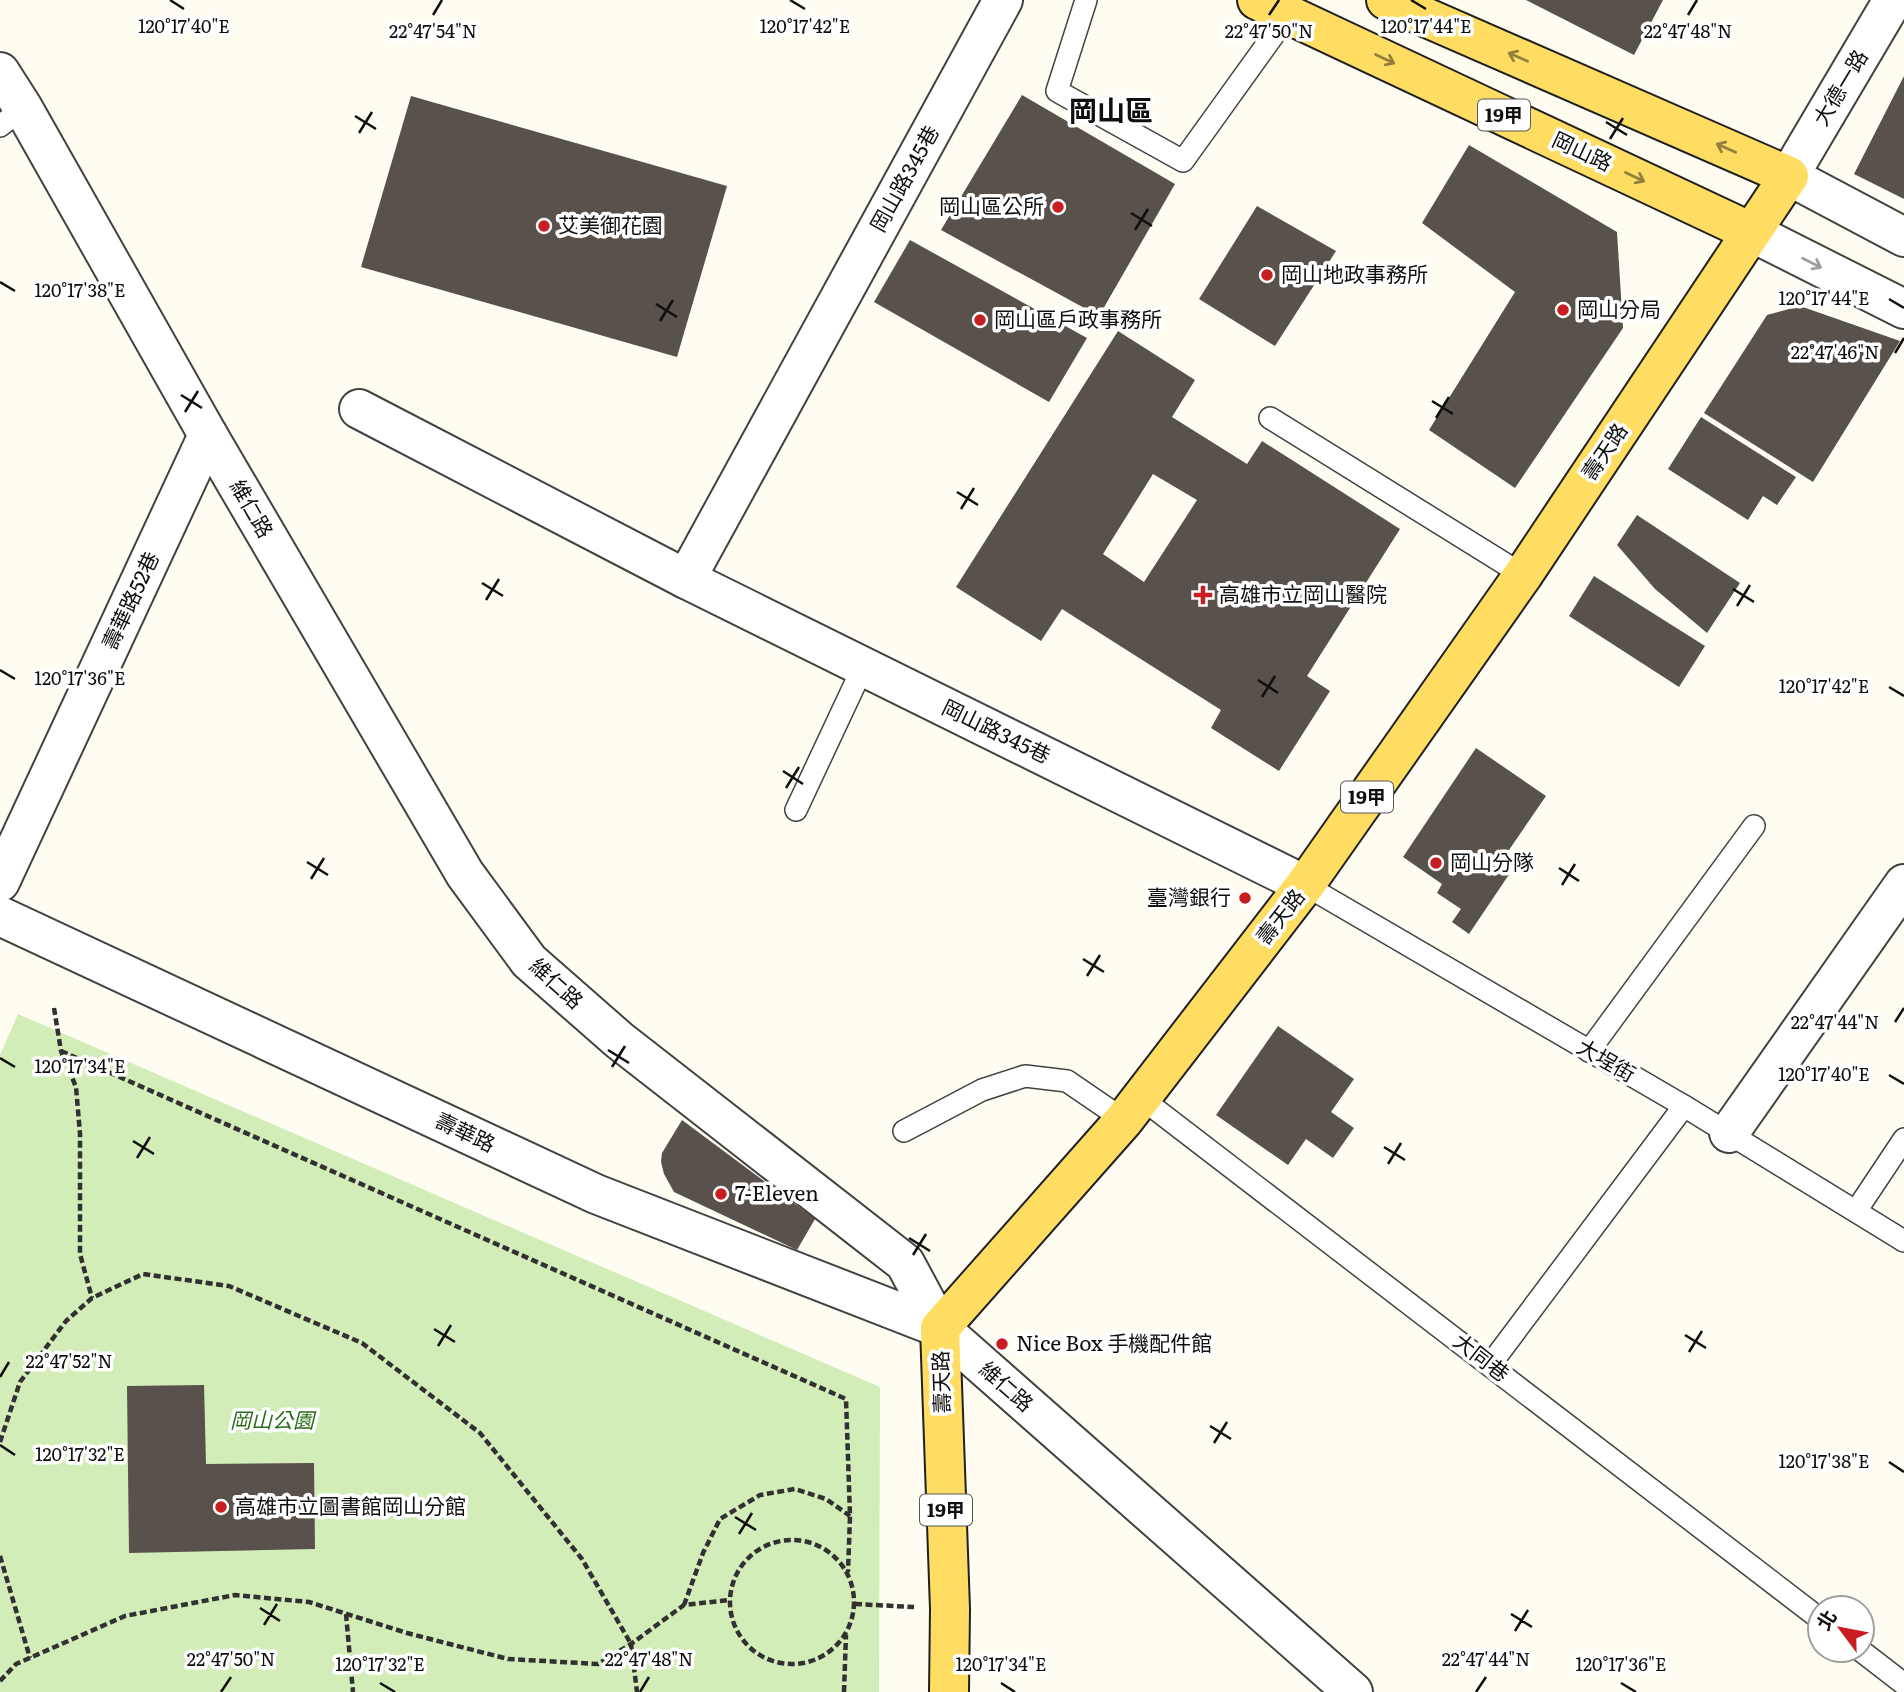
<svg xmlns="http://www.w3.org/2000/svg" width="1904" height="1692" viewBox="0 0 1904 1692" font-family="Literata,'Noto Sans TC',serif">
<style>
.green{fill:#d2edb8}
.building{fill:#59514b;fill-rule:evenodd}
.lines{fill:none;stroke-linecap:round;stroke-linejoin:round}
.lane-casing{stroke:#424242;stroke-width:24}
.street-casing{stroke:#424242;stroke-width:42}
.primary-casing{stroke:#202020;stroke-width:42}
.path{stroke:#313131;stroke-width:4.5;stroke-dasharray:7 3.5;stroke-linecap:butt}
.lane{stroke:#fff;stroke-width:21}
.street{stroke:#fff;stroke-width:38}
.primary{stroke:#ffdd62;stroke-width:38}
.oneway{stroke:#93803d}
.oneway2{stroke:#9f9f9f}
.ticks{fill:none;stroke:#0f0f0f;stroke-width:2.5}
.poi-dot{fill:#c91e21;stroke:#fff;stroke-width:2.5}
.labels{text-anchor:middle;stroke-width:7;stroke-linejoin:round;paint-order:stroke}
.shield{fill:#fff;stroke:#575757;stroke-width:2}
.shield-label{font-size:19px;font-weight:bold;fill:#0f0f0f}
.street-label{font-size:21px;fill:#0f0f0f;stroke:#fff}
.poi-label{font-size:21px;fill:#0f0f0f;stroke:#fff;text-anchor:start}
.park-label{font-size:21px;font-style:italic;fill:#296c1b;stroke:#fff}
.district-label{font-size:28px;font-weight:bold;fill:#0f0f0f;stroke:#fff}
.ticks-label{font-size:18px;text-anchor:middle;fill:#0f0f0f;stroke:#fff;stroke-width:7;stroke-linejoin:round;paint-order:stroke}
</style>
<rect width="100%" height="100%" fill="#fffdf2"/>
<!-- green -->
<path class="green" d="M18,1014l862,373 -1,305h-879v-637z"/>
<!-- building -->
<g class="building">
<path d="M1526,0h137l-29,55z"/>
<path d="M1904,76v123l-50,-25z"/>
<path d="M1022,95l153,89 -76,132 -158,-86z"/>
<path d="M411,96l316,90 -50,171 -316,-90z"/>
<path d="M1469,145l148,87 6,96 -108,160 -86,-58 86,-138 -93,-69z"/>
<path d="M1257,206l79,45 -61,95 -76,-47z"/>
<path d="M910,240l177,98 -38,64 -175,-100z"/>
<path d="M1800,306l100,35 -87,141 -109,-69 63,-98z"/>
<path d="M1118,331l77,49 -23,37 75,47 15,-23 138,88 -93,147 23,15 -51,80 -68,-43 10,-18 -159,-101 -21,32 -85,-54zM1153,474l44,26 -53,82 -41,-28z"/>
<path d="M1701,417l95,60 -19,28 -14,-9 -15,24 -80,-51z"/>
<path d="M1637,515l103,68 -33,50 -52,-44 -38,-44z"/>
<path d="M1594,576l111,70 -26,41 -110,-71z"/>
<path d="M1476,748l70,48 -46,67 12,7 -43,64 -17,-12 9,-13 -24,-16 5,-9 -39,-27z"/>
<path d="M1278,1026l76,53 -23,33 23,16 -21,30 -27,-19 -18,26 -72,-50z"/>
<path d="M682,1120l133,99 -18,31 -123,-58 -10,-18 -3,-12 1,-9z"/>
<path d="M204,1385l2,79 108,-1 1,86 -186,4 -2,-167z"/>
</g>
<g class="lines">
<defs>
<g id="lane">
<path d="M1086,0l-29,91 126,70 110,-153"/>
<path d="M0,126l23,-18"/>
<path d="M1270,418l253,157"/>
<path d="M796,810l67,-143"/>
<path d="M1305,885l379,221 220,135"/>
<path d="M1589,1051l165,-225"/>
<path d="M1141,1098l679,521"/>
<path d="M904,1131l78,-41 43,-14 42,5 57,39"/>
<path d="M1856,1211l48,-72"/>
<path d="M1490,1365l194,-259"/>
<path d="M1860,1650l44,34"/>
</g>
<g id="street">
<path d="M1003,0l-317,579 619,306"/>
<path d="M1893,0l-104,176 115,61"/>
<path d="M0,72l23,36 185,327 257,439 64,87 90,79 286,223 35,65 413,364"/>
<path d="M1751,232l153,77"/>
<path d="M359,409l327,170"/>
<path d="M0,882l208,-447"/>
<path d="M0,916l596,278 344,134"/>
<path d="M1729,1133l175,-249"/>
</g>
<g id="primary">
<path d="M1257,0l494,232"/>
<path d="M949,1692l1,-83 -10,-281 184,-208 181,-235 218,-310 266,-399 -403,-176"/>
</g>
</defs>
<!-- lane casing -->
<use href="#lane" class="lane-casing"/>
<!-- street casing -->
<use href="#street" class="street-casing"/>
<!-- primary casing -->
<use href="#primary" class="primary-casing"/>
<!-- path -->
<g class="path">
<path d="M54,1008l7,43 15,36 4,47v120l12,44"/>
<path d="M61,1051l785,348 4,117 -2,56"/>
<path d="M0,1442l20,-60 46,-61 26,-23 51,-24 86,12 133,57 118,90 102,126 49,85 6,48"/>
<circle cx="792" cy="1602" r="62"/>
<path d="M0,1556l30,102"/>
<path d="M855,1604l59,3"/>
<path d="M684,1605l19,-52 17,-34 40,-24 35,-6 31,10 24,17"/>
<path d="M346,1614l7,78"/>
<path d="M0,1681l16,-17 109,-48 110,-21 74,7 98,31 101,26 90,5 33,-20 53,-39 45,-5"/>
<path d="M844,1692l2,-57"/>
</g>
<!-- lane -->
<use href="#lane" class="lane"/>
<!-- street -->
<use href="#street" class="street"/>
<!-- primary -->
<use href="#primary" class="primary"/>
</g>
<!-- one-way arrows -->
<defs><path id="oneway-shaft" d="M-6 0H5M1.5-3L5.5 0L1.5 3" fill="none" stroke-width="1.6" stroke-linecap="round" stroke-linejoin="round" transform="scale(1.75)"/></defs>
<g class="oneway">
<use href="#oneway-shaft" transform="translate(1518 57) rotate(-156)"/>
<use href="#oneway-shaft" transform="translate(1385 59) rotate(25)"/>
<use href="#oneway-shaft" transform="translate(1726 148) rotate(-156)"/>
<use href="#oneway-shaft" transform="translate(1635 177) rotate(25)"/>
</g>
<use class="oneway2" href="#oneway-shaft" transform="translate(1812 263) rotate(27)"/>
<!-- ticks -->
<path class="ticks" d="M170,0l14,9M790,0l15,9M1411,0l15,9M433,15l9,-15M1269,15l10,-15M1688,15l9,-15M355,116l21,13M1606,122l21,13M359,133l13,-21M1610,139l13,-21M1131,213l21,13M1135,230l13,-21M0,282l15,9M1889,299l15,9M656,304l21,13M660,321l13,-21M1895,353l9,-15M181,395l21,13M1432,401l21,13M185,412l13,-21M1436,418l13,-21M957,492l21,13M961,509l13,-21M482,583l21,13M1733,589l21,13M486,600l13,-21M1737,606l13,-21M0,670l15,9M1258,680l20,13M1889,687l15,9M1262,697l13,-21M783,771l20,13M786,788l13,-21M307,862l21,13M1559,868l20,13M311,879l13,-21M1562,885l13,-21M1083,959l21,13M1087,976l13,-21M1895,1022l9,-14M608,1050l21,13M0,1058l15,9M612,1067l13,-21M1889,1075l15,9M133,1141l21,13M1384,1147l21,13M137,1158l13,-21M1388,1164l13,-21M909,1238l21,13M913,1255l13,-21M434,1329l21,13M1685,1335l21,13M438,1346l13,-21M1689,1352l13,-21M0,1377l9,-15M1210,1426l21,13M1214,1443l13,-21M0,1445l15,10M1889,1462l15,10M735,1517l21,13M739,1534l13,-21M260,1608l20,13M1511,1614l21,13M264,1625l13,-21M1515,1631l13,-21M380,1683l15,9M1001,1683l14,9M1621,1683l15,9M221,1692l10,-15M640,1692l9,-15M1476,1692l10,-15"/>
<!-- markers -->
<g class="poi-dot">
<circle cx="1058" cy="207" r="7"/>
<circle cx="544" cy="226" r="7"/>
<circle cx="1267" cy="275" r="7"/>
<circle cx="1563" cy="310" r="7"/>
<circle cx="980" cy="320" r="7"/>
<path d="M1199.5 584.5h7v7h7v7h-7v7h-7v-7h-7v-7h7z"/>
<circle cx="1436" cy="863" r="7"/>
<circle cx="1245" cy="898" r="7"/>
<circle cx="721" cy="1194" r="7"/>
<circle cx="1002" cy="1344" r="7"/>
<circle cx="221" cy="1507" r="7"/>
</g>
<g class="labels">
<!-- shield labels -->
<g class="shield">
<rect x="1478" y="99.5" width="52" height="31" rx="5"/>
<rect x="1341" y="781.5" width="52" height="31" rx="5"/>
<rect x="920" y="1494.5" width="52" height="31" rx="5"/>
</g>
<g class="shield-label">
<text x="1504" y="122">19甲</text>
<text x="1367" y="804">19甲</text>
<text x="946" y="1517">19甲</text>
</g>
<!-- street labels -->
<g class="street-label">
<text transform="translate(1841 88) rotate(-59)" y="7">大德一路</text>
<text transform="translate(1582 152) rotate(25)" y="7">岡山路</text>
<text transform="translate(905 179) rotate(-61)" y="7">岡山路345巷</text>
<text transform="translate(1605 452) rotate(-56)" y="7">壽天路</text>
<text transform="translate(251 509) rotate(60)" y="7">維仁路</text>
<text transform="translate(131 601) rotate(-65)" y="7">壽華路52巷</text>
<text transform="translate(996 732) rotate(26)" y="7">岡山路345巷</text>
<text transform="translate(1281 917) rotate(-52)" y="7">壽天路</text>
<text transform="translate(556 984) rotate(42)" y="7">維仁路</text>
<text transform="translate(1606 1061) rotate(30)" y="7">大埕街</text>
<text transform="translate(465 1133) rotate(25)" y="7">壽華路</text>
<text transform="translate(1481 1358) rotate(38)" y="7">大同巷</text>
<text transform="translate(942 1382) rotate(-92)" y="7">壽天路</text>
<text transform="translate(1006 1387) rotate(41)" y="7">維仁路</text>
</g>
<!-- poi labels -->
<g class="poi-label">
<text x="1044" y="214" text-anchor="end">岡山區公所</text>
<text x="558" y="233">艾美御花園</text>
<text x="1281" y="282">岡山地政事務所</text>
<text x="1577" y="317">岡山分局</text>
<text x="994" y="327">岡山區戶政事務所</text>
<text x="1219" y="602">高雄市立岡山醫院</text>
<text x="1450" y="870">岡山分隊</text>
<text x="1231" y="905" text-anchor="end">臺灣銀行</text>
<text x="735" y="1201">7-Eleven</text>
<text x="1016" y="1351">Nice Box 手機配件館</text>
<text x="235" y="1514">高雄市立圖書館岡山分館</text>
</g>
<!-- park labels -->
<g class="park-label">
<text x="272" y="1428">岡山公園</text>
</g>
<!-- district labels -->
<g class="district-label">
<text x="1111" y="121">岡山區</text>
</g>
</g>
<g class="ticks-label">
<text x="184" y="33">120°17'40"E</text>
<text x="805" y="33">120°17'42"E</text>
<text x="1426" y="33">120°17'44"E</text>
<text x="433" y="38">22°47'54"N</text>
<text x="1269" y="38">22°47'50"N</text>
<text x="1688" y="38">22°47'48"N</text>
<text x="80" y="297">120°17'38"E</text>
<text x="1824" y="305">120°17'44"E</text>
<text x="1835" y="359">22°47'46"N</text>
<text x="80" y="685">120°17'36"E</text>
<text x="1824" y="693">120°17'42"E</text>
<text x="1835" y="1029">22°47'44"N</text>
<text x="80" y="1073">120°17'34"E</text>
<text x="1824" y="1081">120°17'40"E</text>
<text x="69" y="1368">22°47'52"N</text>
<text x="80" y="1461">120°17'32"E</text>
<text x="1824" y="1468">120°17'38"E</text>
<text x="231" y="1666">22°47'50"N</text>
<text x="649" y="1666">22°47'48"N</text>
<text x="1486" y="1666">22°47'44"N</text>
<text x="380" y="1671">120°17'32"E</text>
<text x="1001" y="1671">120°17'34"E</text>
<text x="1621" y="1671">120°17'36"E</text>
</g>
<!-- north arrow -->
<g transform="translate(1841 1629) rotate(302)"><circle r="33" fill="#ffffff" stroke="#9f9f9f" stroke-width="2"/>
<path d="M0-5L12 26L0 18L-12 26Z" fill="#c91e21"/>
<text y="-10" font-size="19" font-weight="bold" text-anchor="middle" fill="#0f0f0f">北</text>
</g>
</svg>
